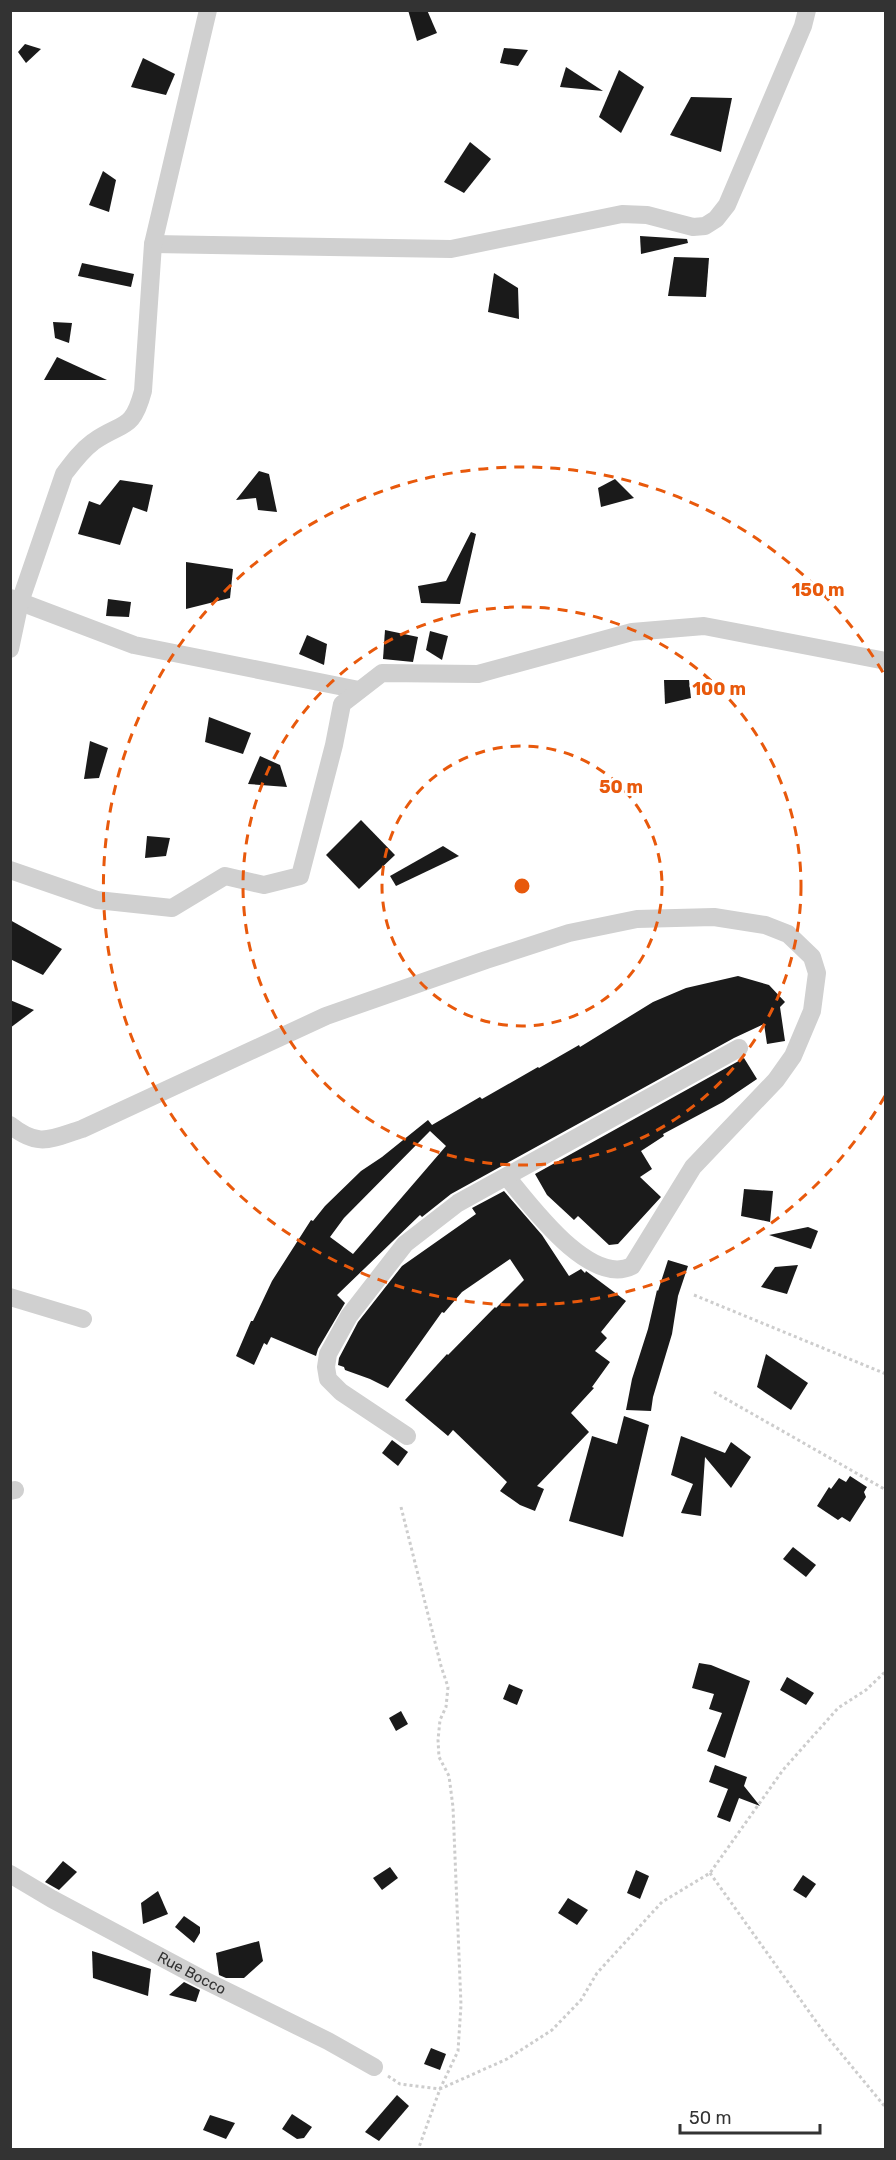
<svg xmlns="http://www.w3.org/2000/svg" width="896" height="2160" viewBox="0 0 896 2160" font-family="Rubik,sans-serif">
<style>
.building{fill:#1a1a1a;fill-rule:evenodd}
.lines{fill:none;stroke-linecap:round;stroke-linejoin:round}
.path{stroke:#cdcdcd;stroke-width:3;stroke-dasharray:3 3;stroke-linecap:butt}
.minor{stroke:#d0d0d0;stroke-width:18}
.ring{fill:none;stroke:#e8590c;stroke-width:3;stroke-dasharray:10 8}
.labels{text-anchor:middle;stroke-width:6;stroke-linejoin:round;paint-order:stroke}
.street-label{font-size:15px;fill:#333;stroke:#fff}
.centre{fill:#e8590c;stroke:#fff;stroke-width:3}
.ring-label{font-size:18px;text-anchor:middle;font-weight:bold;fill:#e8590c;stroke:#fff;stroke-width:6;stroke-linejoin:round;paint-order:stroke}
</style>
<rect width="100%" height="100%" fill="#fff"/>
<!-- building -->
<g class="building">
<path d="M408,10h19l10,23 -20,8z"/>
<path d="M25,44l16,5 -15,14 -8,-11z"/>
<path d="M504,48l24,2 -10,16 -18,-3z"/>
<path d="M143,58l32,16 -9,21 -35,-8z"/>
<path d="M566,67l37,24 -43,-4z"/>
<path d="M619,70l25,17 -23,46 -22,-16z"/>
<path d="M691,97l41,1 -11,54 -51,-17z"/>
<path d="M470,142l21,17 -27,34 -20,-11z"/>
<path d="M103,171l13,9 -7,32 -20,-7z"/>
<path d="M640,236l47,3 1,4 -47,11z"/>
<path d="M674,257l35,1 -3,39 -38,-1z"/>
<path d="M82,263l52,11 -3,13 -53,-11z"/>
<path d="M494,273l24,15 1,31 -31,-7z"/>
<path d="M53,322l19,1 -3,20 -14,-5z"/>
<path d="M57,357l50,23h-63z"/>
<path d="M259,471l10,3 8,38 -19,-2 -2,-12 -20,2z"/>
<path d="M615,479l19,19 -33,9 -3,-19z"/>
<path d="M120,480l33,5 -6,27 -14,-5 -13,38 -42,-11 11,-33 11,4z"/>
<path d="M471,532l5,2 -16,70 -39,-1 -3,-17 28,-5z"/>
<path d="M186,562l47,7 -3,29 -44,11z"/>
<path d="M108,599l23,3 -2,15 -23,-1z"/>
<path d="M385,630l33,7 -5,25 -30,-3z"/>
<path d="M430,631l18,5 -6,24 -16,-10z"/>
<path d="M307,635l20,9 -3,21 -25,-11z"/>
<path d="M664,680h25l2,18 -26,6z"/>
<path d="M209,717l42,16 -8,21 -38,-12z"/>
<path d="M90,741l18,7 -9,30 -15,1z"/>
<path d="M260,756l20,9 7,22 -39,-3z"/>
<path d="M361,820l34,35 -36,34 -33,-34z"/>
<path d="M147,836l23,2 -4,18 -21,2z"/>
<path d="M443,846l16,10 -63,30 -6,-10z"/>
<path d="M10,920l52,29 -19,26 -33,-16z"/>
<path d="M738,976l31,9 16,17 -5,5 5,34 -18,3 -3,-20 -30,14 -283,156 -29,23 -2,-2 -83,80 8,8 -27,46 -2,7 -45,-19 -4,8 -3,-2 -10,22 -18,-9 15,-35h2l19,-40 39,-61 2,1 12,-15 36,-35 21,-14 46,-37 4,5 48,-28 2,2 56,-32 1,1 40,-23 1,2 73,-45 33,-14zM430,1131l16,15 -93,108 -23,-17 14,-19z"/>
<path d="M10,1000l24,10 -24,18z"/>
<path d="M744,1058l13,21 -34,23 -60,32 1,2 -23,15 11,18 -12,8 21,20 -43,47 -9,1 -31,-29 -4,4 -27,-25 -12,-21z"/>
<path d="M744,1189l29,2 -3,31 -29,-6z"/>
<path d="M504,1191l38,44 27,41 12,-7 4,4 1,-2 40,30 -25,31 6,6 -12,13 15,11 -18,25 2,1 -23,25 18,19 -52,54 7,3 -9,22 -15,-6 -20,-14 7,-9 -54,-52 -5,6 -43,-36 42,-46 1,1 47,-48 1,1 28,-28 -14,-21 -48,33 -18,21 -2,-1 -54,76 -18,-9 -25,-9 -1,-3 -6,-2 1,-7 19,-36 44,-56 74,-52 -4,-6z"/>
<path d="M808,1227l10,4 -7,18 -42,-14z"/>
<path d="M668,1260l20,6 -10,30 -6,38 -19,63 -2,14 -25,-1 6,-31 16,-50 9,-39 1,1z"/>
<path d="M798,1265l-11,29 -26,-7 14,-20z"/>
<path d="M766,1354l42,29 -17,27 -34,-23z"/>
<path d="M624,1416l25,9 -26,112 -54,-16 23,-85 25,8z"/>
<path d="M681,1436l44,17 6,-11 20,15 -20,31 -26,-31 -4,59 -20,-3 12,-29 -22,-9z"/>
<path d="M392,1440l16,12 -10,14 -16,-13z"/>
<path d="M850,1476l17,11 -3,5 2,5 -16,25 -8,-5 -4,3 -21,-14 12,-19 2,2 8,-11 7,4z"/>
<path d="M793,1547l23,18 -10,12 -23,-18z"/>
<path d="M699,1663l12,2 39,16 -25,77 -18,-7 15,-38 -13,-4 5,-15 -22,-6z"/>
<path d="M787,1677l27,16 -8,12 -26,-15z"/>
<path d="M509,1684l14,6 -6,15 -14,-6z"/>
<path d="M401,1711l7,13 -12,7 -7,-13z"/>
<path d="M715,1765l32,12 -3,9 16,20 -21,-8 -9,24 -13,-5 11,-28 -19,-7z"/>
<path d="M63,1861l14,11 -18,18 -14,-8z"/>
<path d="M390,1867l8,11 -16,12 -9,-12z"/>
<path d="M636,1870l13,6 -9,23 -13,-6z"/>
<path d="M803,1875l13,9 -10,14 -13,-8z"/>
<path d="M158,1891l10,23 -25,10 -2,-21z"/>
<path d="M568,1898l20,12 -11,15 -19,-12z"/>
<path d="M184,1916l16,11v6l-6,10 -19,-16z"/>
<path d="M259,1941l4,20 -19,17h-18l-7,-3 -3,-22z"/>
<path d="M92,1951l59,18 -3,27 -55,-18z"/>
<path d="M184,1982l16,8 -4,12 -27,-7z"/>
<path d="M431,2048l15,6 -6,16 -16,-6z"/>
<path d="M397,2095l12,11 -30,35 -14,-9z"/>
<path d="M292,2114l20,13 -8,11 -7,1 -15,-10z"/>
<path d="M210,2115l25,8 -9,16 -23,-9z"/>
</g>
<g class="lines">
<!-- path -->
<g class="path">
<path d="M694,1295l192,79"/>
<path d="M714,1392l172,98"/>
<path d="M401,1507l40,159 7,21 -2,20 -6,13 -2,20 1,17 10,19 4,31 8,198 -3,46 -18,38 -22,61"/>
<path d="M710,1873l115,161 61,74"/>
<path d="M388,2076l12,8 40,5 67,-30 45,-29 29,-30 16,-27 65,-71 48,-29 73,-103 55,-62 28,-18 20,-19"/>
</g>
<!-- minor -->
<g class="minor">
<path d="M153,244l298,5 171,-35 25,1 46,12 12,-1 11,-7 11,-14 76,-179 4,-16"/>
<path d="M10,598l124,47 225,45"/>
<path d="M10,649l10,-47 44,-128c9,-12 17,-23 29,-32 30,-21 39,-10 50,-51l10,-147 55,-234"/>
<path d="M10,870l87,30 75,8 53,-32 39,9 36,-9 34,-131 8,-41 40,-31 96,1 154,-42 72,-6 182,35"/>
<path d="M10,1125c29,23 40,14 72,4l244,-113 160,-56 83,-27 68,-14 77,-2 51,8 23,9 24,23 5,16 -5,38 -19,45 -17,24 -83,87 -61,99c-42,21 -101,-60 -125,-89"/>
<path d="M10,1297l73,22"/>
<path d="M407,1436l-66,-44 -13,-13 -2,-12 2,-13 21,-38 56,-72 53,-41 281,-155"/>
<path d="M10,1491l5,-1"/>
<path id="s1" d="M10,1874l42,25 150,80 126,62 46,26"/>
</g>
</g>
<!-- distance rings -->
<g class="ring">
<circle cx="522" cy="886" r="140"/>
<circle cx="522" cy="886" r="279"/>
<path d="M885 1096A419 419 0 1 1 885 676"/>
</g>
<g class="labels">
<!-- street labels -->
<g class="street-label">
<text dy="5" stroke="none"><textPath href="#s1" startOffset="207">Rue Bocco</textPath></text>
</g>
</g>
<circle cx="522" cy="886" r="9" class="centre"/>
<g class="ring-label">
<text x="818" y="596">150 m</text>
<text x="719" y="695">100 m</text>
<text x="621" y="793">50 m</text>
</g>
<!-- border -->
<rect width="896" height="2160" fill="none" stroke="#333333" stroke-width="24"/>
<!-- scale -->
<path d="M680 2124v9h140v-9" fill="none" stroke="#333333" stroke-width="3"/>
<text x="689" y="2124" font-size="18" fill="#333333" stroke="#ffffff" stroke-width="4.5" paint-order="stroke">50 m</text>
</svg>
